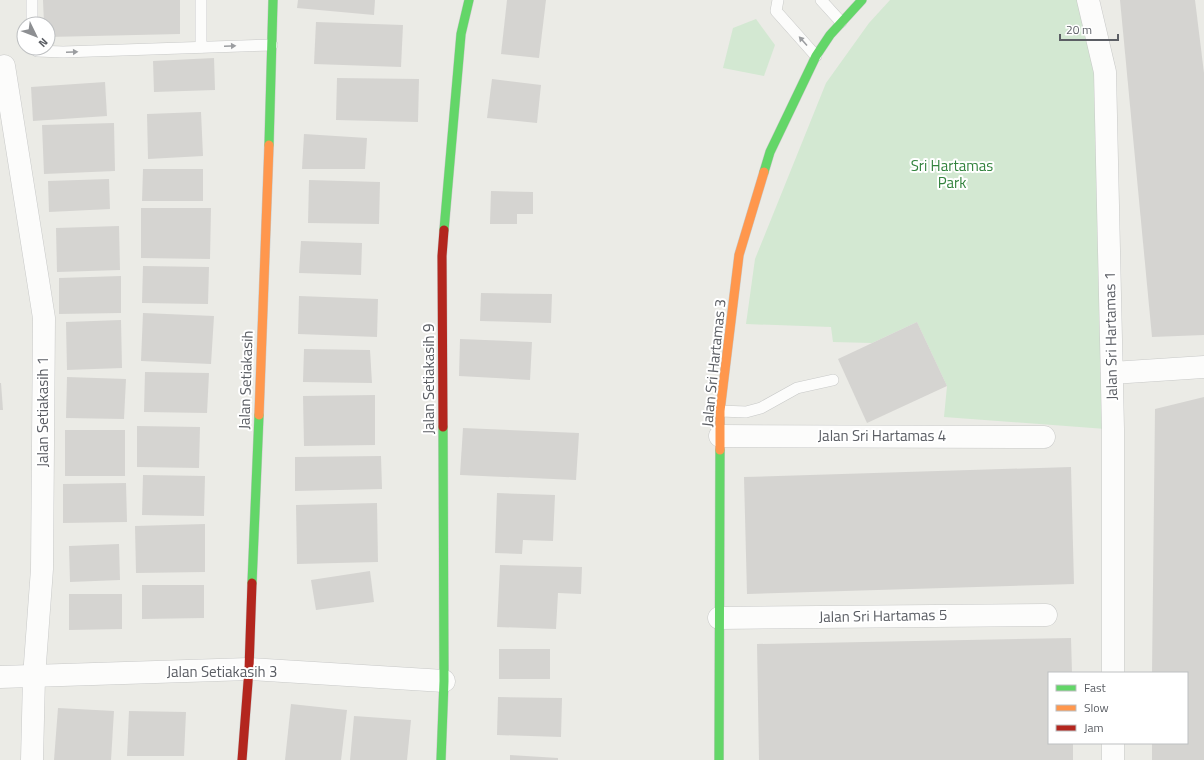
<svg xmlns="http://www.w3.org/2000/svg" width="1204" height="760" viewBox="0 0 1204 760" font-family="'Titillium Web',sans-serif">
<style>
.green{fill:#d3e8d2}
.building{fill:#d5d4d1}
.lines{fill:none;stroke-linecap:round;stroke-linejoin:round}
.lane-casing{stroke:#c8c9c8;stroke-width:12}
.street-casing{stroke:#c8c9c8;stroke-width:23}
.fast-casing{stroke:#c8c9c8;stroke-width:10}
.slow-casing{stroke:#c8c9c8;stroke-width:10}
.jam-casing{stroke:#c8c9c8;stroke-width:10}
.lane{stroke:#fcfcfb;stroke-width:11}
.street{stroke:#fcfcfb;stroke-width:22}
.fast{stroke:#63d668;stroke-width:9}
.slow{stroke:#ff974d;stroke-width:9}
.jam{stroke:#b3261e;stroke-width:9}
.oneway{fill:#9b9da0}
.labels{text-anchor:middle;stroke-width:4;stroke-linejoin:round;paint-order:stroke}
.park-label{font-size:15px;fill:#33833e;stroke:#fff}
.street-label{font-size:15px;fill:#5b5e64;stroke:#fff}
</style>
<rect width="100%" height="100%" fill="#ebebe6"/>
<!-- green -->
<g class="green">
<path d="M890,0h197l15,73 4,356 -162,-12 3,-31 -30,-64 -45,21 -39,-1 -2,-15 -85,-3 9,-65 71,-176 43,-60z"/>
<path d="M756,19l19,26 -11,31 -41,-8 10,-40z"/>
</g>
<!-- building -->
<g class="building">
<path d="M43,0h137v34l-132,3v-13h-4z"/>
<path d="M298,0h77l-1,15 -77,-7z"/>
<path d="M507,0h39l-7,58 -38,-4z"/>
<path d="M1120,0h75l9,73v262l-52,2z"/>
<path d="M316,22l87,3 -2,42 -87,-3z"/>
<path d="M214,58l1,32 -61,2 -1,-31z"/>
<path d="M337,78l82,1 -1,43 -82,-2z"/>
<path d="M492,79l49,6 -4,38 -50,-5z"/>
<path d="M105,82l2,34 -74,5 -2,-34z"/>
<path d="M201,112l2,44 -55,3 -1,-45z"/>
<path d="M114,123l1,48 -71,3 -2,-49z"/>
<path d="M304,134l63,4 -2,31h-63z"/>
<path d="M143,169h60v32h-61z"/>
<path d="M109,179l1,30 -61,3 -1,-31z"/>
<path d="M309,180l71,2 -1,42 -71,-1z"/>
<path d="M491,191l42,1v22h-16v10h-27z"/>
<path d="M141,208h70l-1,51 -69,-1z"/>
<path d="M119,226l1,44 -63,2 -1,-44z"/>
<path d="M301,241l61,2 -1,32 -62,-2z"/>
<path d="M143,266l66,1 -1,37 -66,-1z"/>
<path d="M121,276v37l-62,1v-36z"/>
<path d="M481,293l71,1 -1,29 -71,-2z"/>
<path d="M299,296l79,3 -1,38 -79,-3z"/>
<path d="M143,313l71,3 -3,48 -70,-3z"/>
<path d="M121,320l1,48 -55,2 -1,-48z"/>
<path d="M917,322l30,64 -80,37 -29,-64z"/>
<path d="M460,339l72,3 -2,38 -71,-4z"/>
<path d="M304,349l66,1 2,33 -69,-1z"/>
<path d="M145,372l64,1 -2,40 -63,-1z"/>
<path d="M67,377l59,2 -2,40 -58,-1z"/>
<path d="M0,383h1l2,27h-3z"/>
<path d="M375,395v50l-71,1 -1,-50z"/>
<path d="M1204,397v363h-52v-17h35v-70h-35l3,-264z"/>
<path d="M137,426l63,1 -1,41 -62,-1z"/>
<path d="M463,428l116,5 -3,47 -116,-5z"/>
<rect x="65" y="430" width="60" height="46"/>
<path d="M381,456l1,33 -87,2v-34z"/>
<path d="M1071,467l3,117 -327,10 -3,-117z"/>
<path d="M143,475l62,1 -1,40 -62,-1z"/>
<path d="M126,483l1,39 -64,1v-39z"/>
<path d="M497,493l58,2 -2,46 -30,-1 -1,14 -27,-1z"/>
<path d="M377,503l1,59 -81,2 -1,-59z"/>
<path d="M205,524v48l-69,1 -1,-47z"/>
<path d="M119,544l1,36 -50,2 -1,-36z"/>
<path d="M500,565l82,2 -1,27 -23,-1 -2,36 -59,-2z"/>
<path d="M370,571l4,31 -58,8 -5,-30z"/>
<path d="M142,585h62v33l-62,1z"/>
<path d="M69,594h53v35l-53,1z"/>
<path d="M1071,638l1,35h-23v70h24v17h-314l-2,-116z"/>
<rect x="499" y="649" width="51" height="30"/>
<path d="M498,697l64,1 -1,39 -64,-2z"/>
<path d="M291,704l56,6 -6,50h-56z"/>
<path d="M58,708l56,3 -3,49h-57z"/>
<path d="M129,711l57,1 -2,44h-57z"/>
<path d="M354,716l57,4 -4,40h-57z"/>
<path d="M510,755l48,3v2h-48z"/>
</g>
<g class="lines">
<defs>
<g id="lane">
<path d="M32,0v24"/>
<path d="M778,0l-2,11 40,45"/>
<path d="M821,0l20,22"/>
<path d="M201,47v-47"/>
<path d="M35,48l2,3 26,1 209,-7"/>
<path d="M720,411l26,1 15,-4 36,-20 36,-8"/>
</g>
<g id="street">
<path d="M1088,0l17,72 8,357v244"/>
<path d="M4,66l40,252 -2,251 -8,108 -2,83"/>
<path d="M1112,373l92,-6"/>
<path d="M720,436l324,1"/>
<path d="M719,618l327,-3"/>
<path d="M0,677l249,-8 195,12"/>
<path d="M1113,760v-17"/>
</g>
<g id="fast">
<path d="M269,145l4,-145"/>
<path d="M764,172l6,-20 46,-96 14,-21 32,-35"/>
<path d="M444,230l17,-196 8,-34"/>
<path d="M252,583l7,-168"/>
<path d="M441,760l3,-79 -1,-254"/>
<path d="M719,760l1,-310"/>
</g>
<g id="slow">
<path d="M259,415l10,-270"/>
<path d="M720,450v-39l19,-156 25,-83"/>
</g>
<g id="jam">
<path d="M443,427l-1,-171 2,-26"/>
<path d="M242,760l7,-91 3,-86"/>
</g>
</defs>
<!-- lane casing -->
<use href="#lane" class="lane-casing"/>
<!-- street casing -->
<use href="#street" class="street-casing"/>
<!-- fast casing -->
<use href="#fast" class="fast-casing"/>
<!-- slow casing -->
<use href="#slow" class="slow-casing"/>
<!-- jam casing -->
<use href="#jam" class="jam-casing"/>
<!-- lane -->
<use href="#lane" class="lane"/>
<!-- street -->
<use href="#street" class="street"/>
<!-- fast -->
<use href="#fast" class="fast"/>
<!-- slow -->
<use href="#slow" class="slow"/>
<!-- jam -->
<use href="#jam" class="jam"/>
</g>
<!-- one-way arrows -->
<defs><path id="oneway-solid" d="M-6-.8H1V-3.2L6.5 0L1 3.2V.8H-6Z"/></defs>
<g class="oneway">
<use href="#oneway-solid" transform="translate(803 41) rotate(-132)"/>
<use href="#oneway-solid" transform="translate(230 46) rotate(-2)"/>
<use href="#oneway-solid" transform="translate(72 52) rotate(-2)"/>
</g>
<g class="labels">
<!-- park labels -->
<g class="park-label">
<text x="952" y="171">Sri Hartamas<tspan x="952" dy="17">Park</tspan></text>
</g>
<!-- street labels -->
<g class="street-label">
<text transform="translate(1111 336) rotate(-91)" y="5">Jalan Sri Hartamas 1</text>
<text transform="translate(714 363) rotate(-84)" y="5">Jalan Sri Hartamas 3</text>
<text transform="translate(429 379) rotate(-90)" y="5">Jalan Setiakasih 9</text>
<text transform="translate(246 380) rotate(-88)" y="5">Jalan Setiakasih</text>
<text transform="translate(43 412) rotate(-90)" y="5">Jalan Setiakasih 1</text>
<text x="882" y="441">Jalan Sri Hartamas 4</text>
<text transform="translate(883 616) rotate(-1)" y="5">Jalan Sri Hartamas 5</text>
<text x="222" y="677">Jalan Setiakasih 3</text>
</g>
</g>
<!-- legend -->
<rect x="1048" y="672" width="140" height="72" fill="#ffffff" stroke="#bdbfc1"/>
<rect x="1056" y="685" width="20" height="6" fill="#63d668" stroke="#bdbfc1"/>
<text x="1084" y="692" font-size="12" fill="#5b5e64">Fast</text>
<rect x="1056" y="705" width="20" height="6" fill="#ff974d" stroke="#bdbfc1"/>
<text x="1084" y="712" font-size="12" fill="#5b5e64">Slow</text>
<rect x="1056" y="725" width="20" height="6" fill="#b3261e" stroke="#bdbfc1"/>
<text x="1084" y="732" font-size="12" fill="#5b5e64">Jam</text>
<!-- north arrow -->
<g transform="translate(36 36) rotate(133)"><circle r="19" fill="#ffffff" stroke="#bdbfc1"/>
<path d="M0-3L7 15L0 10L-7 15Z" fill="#8d8f92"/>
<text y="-6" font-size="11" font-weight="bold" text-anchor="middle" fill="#5b5e64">N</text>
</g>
<!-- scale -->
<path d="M1060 34v6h58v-6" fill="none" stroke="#5b5e64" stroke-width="2"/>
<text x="1066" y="34" font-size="12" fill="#5b5e64" stroke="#ffffff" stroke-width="3" paint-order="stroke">20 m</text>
</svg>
